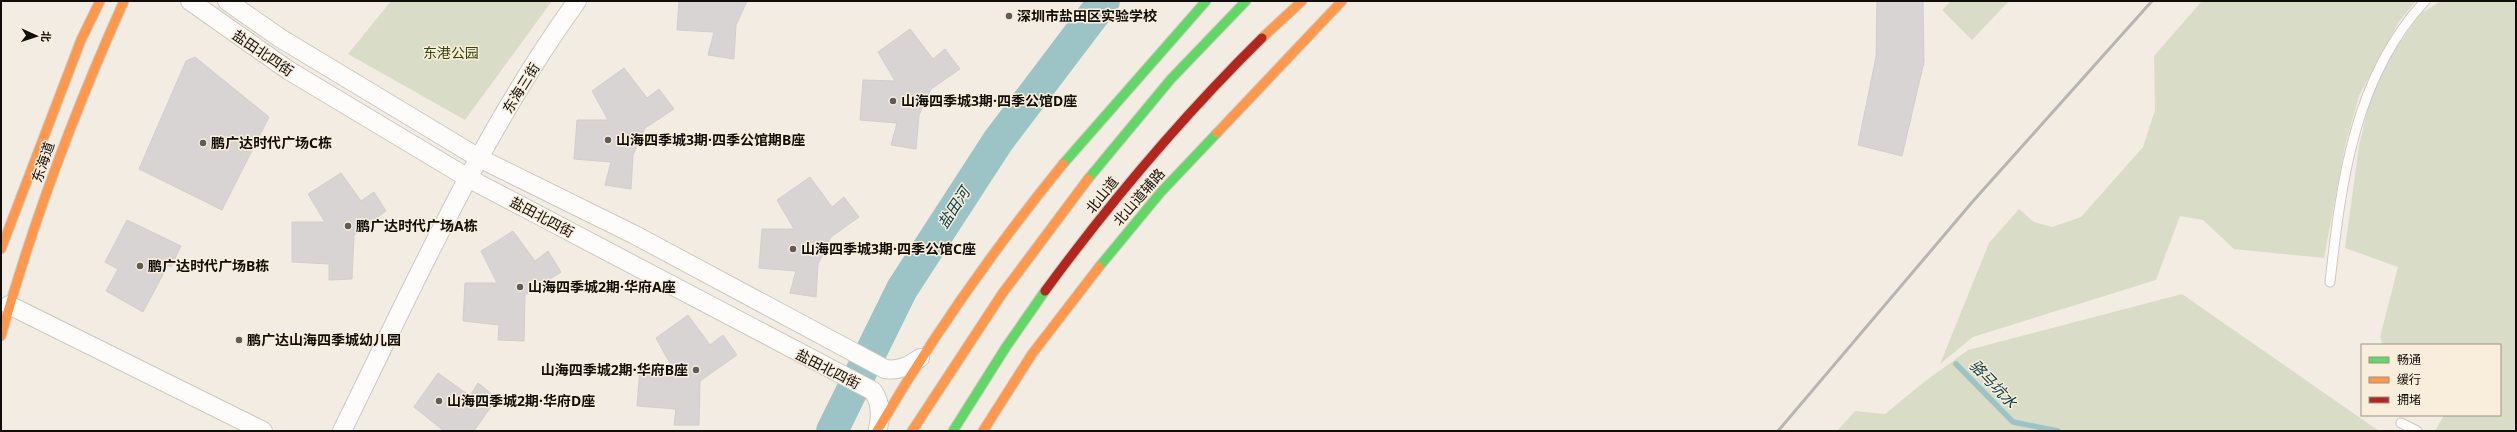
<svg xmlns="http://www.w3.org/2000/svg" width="2517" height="432" viewBox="0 0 2517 432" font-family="'Noto Sans','Noto Sans SC',sans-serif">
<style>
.green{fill:#d9ddc8}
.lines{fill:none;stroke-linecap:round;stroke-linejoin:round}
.stream{stroke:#9cc3c5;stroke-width:5.5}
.river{stroke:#9cc3c5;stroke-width:32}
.building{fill:#d8d4d3;stroke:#d3cecd}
.lane-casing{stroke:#cec8c1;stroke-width:11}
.street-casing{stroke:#cec8c1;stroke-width:20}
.fast-casing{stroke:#cec8c1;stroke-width:11}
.slow-casing{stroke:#cec8c1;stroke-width:11}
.jam-casing{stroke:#cec8c1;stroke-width:11}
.lane{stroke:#fdfcfb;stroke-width:9}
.street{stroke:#fdfcfb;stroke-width:18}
.fast{stroke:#63d668;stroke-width:9}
.slow{stroke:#ff974d;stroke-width:9}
.jam{stroke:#b3261e;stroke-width:9}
.rail{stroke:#b7b5b2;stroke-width:3}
.poi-dot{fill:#605b54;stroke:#f9eddc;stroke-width:1.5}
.labels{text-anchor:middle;stroke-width:3;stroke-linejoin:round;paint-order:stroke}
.poi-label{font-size:14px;font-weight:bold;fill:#110d08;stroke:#f9eddc;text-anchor:start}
.street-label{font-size:14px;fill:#110d08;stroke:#f9eddc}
.park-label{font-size:14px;fill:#334703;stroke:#f9eddc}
.water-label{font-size:15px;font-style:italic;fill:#084147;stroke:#f9eddc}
</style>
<rect width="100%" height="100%" fill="#f3ece2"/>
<!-- green -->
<g class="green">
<path d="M391,1h161l-87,119 -117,-66z"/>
<path d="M1951,1h58l-37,39 -30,-30z"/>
<path d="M2202,1h214l-18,22 -39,73 -14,50 -21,112 -90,-9 -31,-29 -23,-4 -24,64 -183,57 -33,27 49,-121 30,-34 15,13 18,5 29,-10 62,-70 12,-37 -1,-54z"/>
<path d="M2441,1h75v430h-81l9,-16h56v-70h-117l-3,-8 18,-70 -53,-19 14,-102 12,-51 22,-42 27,-39z"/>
<path d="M2182,294l197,137h-542l18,-20 30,3 39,-32 44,-32z"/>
</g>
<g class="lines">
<!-- stream -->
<path class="stream" d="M1956,364l57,58 45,9"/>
<!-- river -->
<path class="river" d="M832,431l70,-142 96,-148 106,-140"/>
</g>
<!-- building -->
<g class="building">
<path d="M679,1h68l-11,24 -2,34 -26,-4 6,-23 -37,-2z"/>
<path d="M1877,1h46l1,61 -22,94 -44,-11 18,-88z"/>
<path d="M910,29l23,30 12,-10 15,20 -29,20 -12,26 -3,34 -25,-4 6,-22 -37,-3 3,-40 32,1 -17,-29z"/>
<path d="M195,57l74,60 -47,93 -83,-41 47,-108z"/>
<path d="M624,68l23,30 12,-9 15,20 -29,19 -12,27 -2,34 -26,-4 6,-23 -37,-3 3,-39h31l-16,-29z"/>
<path d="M341,173l20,28 13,-9 12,19 -32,24 -2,44 -23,1v-16l-37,-2v-40h33l-17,-28z"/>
<path d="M810,177l22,30 12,-10 15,20 -28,20 -13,27 -2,33 -26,-4 6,-22 -37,-3 3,-39h32l-17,-29z"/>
<path d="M127,220l54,26 -10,21 -3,-2 -25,47 -37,-21 12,-22 -13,-7z"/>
<path d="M513,231l22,30 13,-10 13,21 -36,23 -1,46 -26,-1 1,-15 -36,-4 2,-38h32l-16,-32z"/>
<path d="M688,315l22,30 13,-10 14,20 -37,26 -1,44h-25l2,-16 -39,-3 3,-39h32l-16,-29z"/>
<path d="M438,373l32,23 8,-13 19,15 -23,33h-30l-30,-24z"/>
</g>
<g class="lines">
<defs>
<g id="lane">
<path d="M2330,282c11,-99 24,-205 95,-281"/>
<path d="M2401,423l16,8"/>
</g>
<g id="street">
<path d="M190,1l98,69 180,108 405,213c8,12 8,24 5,38"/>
<path d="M227,1l53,37 199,120 156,77 250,134c14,2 24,-3 35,-11"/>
<path d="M9,305l254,126"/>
<path d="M342,431c72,-146 139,-297 235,-430"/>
</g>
<g id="fast">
<path d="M1063,164l143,-163"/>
<path d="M1088,179l83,-100 75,-78"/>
<path d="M1099,267l62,-75 56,-59"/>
<path d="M953,431l53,-84 39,-56"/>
</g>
<g id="slow">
<path d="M1262,38l40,-37"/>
<path d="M1217,133l125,-132"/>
<path d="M1,249l80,-209 19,-39"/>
<path d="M1,336c32,-115 74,-226 123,-335"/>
<path d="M877,431c55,-94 117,-182 186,-267"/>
<path d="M912,431l90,-137 86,-115"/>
<path d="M983,431l49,-77 67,-87"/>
</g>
<path id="jam" d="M1045,291c66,-90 138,-175 217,-253"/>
</defs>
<!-- lane casing -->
<use href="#lane" class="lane-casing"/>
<!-- street casing -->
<use href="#street" class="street-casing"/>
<!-- fast casing -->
<use href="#fast" class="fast-casing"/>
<!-- slow casing -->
<use href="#slow" class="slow-casing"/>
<!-- jam casing -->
<use href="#jam" class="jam-casing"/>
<!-- lane -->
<use href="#lane" class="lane"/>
<!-- street -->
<use href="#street" class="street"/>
<!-- fast -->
<use href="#fast" class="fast"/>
<!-- slow -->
<use href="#slow" class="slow"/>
<!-- jam -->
<use href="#jam" class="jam"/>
<!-- rail -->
<path class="rail" d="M1778,431l196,-231 178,-199"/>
</g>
<!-- markers -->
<g class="poi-dot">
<circle cx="1009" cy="16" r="4"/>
<circle cx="893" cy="101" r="4"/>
<circle cx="608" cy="140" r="4"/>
<circle cx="203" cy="143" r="4"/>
<circle cx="348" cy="226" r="4"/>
<circle cx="793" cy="249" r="4"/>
<circle cx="140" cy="266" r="4"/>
<circle cx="520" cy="287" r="4"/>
<circle cx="239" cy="340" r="4"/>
<circle cx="696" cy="370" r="4"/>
<circle cx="439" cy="401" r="4"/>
</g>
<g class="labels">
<!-- poi labels -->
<g class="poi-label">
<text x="1017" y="21">深圳市盐田区实验学校</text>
<text x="901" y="106">山海四季城3期·四季公馆D座</text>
<text x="616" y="145">山海四季城3期·四季公馆期B座</text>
<text x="211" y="148">鹏广达时代广场C栋</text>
<text x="356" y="231">鹏广达时代广场A栋</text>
<text x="801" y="254">山海四季城3期·四季公馆C座</text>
<text x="148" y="271">鹏广达时代广场B栋</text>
<text x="528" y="292">山海四季城2期·华府A座</text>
<text x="247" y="345">鹏广达山海四季城幼儿园</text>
<text x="688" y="375" text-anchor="end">山海四季城2期·华府B座</text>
<text x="447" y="406">山海四季城2期·华府D座</text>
</g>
<!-- street labels -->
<g class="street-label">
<text transform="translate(263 53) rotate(34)" y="5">盐田北四街</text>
<text transform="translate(521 88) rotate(-58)" y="5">东海三街</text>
<text transform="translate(43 162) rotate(-71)" y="5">东海道</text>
<text transform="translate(1102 195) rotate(-51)" y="5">北山道</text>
<text transform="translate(1139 197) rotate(-49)" y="5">北山道辅路</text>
<text transform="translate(542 217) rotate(28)" y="5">盐田北四街</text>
<text transform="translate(828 369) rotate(27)" y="5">盐田北四街</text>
</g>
<!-- park labels -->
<g class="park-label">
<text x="451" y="58">东港公园</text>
</g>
<!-- water labels -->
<g class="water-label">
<text transform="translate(954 208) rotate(-57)" y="5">盐田河</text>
<text transform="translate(1993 384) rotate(46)" y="5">骆马坑水</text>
</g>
</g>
<!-- border -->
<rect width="2517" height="432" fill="none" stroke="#110d08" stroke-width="4"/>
<!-- legend -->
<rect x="2361" y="344" width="140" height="72" fill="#f9eddc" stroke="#9c9387"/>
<rect x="2369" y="357" width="20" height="6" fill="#63d668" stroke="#9c9387"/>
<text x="2397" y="364" font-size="12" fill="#110d08">畅通</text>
<rect x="2369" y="377" width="20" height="6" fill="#ff974d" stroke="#9c9387"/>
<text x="2397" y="384" font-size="12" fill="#110d08">缓行</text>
<rect x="2369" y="397" width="20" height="6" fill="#b3261e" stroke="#9c9387"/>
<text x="2397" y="404" font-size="12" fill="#110d08">拥堵</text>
<!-- north arrow -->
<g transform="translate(36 36) rotate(93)" stroke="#f9eddc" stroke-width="3" paint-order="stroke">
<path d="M0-3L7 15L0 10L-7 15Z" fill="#110d08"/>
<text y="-6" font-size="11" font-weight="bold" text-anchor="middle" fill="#110d08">北</text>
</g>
</svg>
